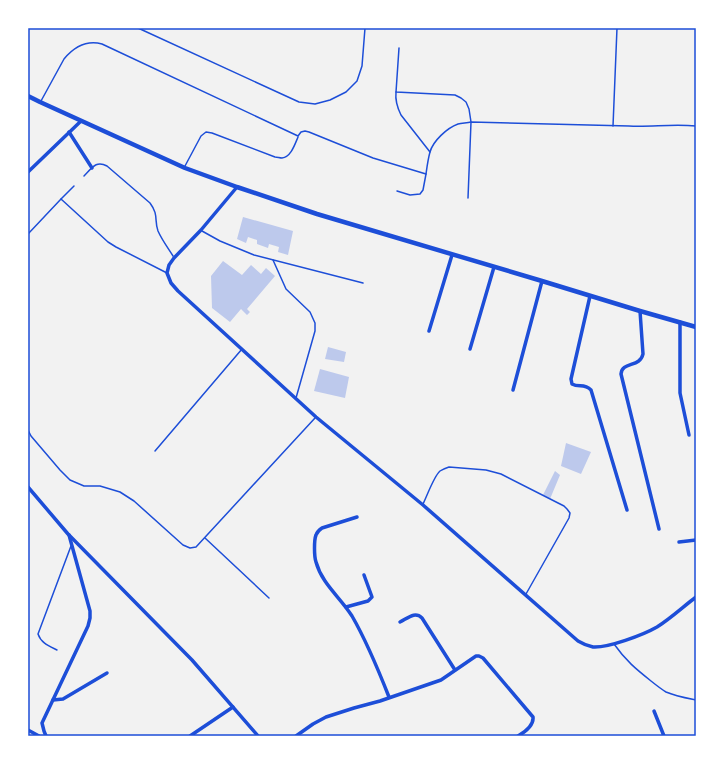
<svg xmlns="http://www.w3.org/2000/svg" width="724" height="764" viewBox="0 0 724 764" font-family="Karla,sans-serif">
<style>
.building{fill:#bdc9ec}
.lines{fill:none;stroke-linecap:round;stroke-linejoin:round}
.service{stroke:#1d4ed8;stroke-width:1.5}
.minor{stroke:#1d4ed8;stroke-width:3.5}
.secondary{stroke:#1d4ed8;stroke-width:4.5}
.neatline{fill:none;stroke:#1d4ed8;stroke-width:1.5}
</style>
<rect width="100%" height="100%" fill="#f2f2f2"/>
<!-- building -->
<g class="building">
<path d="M243,217l50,14 -5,24 -10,-3 1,-5 -10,-3 -1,4 -11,-4v-4l-9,-3 -2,6 -9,-4z"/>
<path d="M223,261l19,14 9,-10 10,9 5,-6 9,8 -28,33 3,3 -3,3 -6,-6 -11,13 -18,-14 -1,-32z"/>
<path d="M328,347l18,5 -2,10 -19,-3z"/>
<path d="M320,369l29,8 -4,21 -31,-7z"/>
<path d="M566,443l25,9 -10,22 -20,-8z"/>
<path d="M555,471l5,4 -10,24 -7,-4z"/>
</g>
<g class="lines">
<!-- service -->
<g class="service">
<path d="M138,28l161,74 16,2 15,-4 16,-8 11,-11 5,-15 3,-38"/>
<path d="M399,48l-3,44 59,3 6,3 5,4 3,7 2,13 -3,76"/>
<path d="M396,92c-1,9 1,15 5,23l29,37"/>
<path d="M41,101l23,-42c10,-12 23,-19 38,-15l196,92 3,-4 4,-1 4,1 64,26 53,16c1,-7 2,-15 4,-22 3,-11 17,-24 28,-28 4,-1 9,-1 13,-2l158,4c22,1 44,-2 67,0"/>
<path d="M613,126l4,-98"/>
<path d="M185,166l16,-30 5,-4 6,1 63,24c2,0 5,1 7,1 9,-1 13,-14 16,-21"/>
<path d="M84,176c8,-8 12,-16 23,-10l43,37c9,12 4,17 8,28 4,9 10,17 15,25"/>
<path d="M397,191l13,4 10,-1 3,-4 3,-16"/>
<path d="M61,199l13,-13"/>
<path d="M202,231l18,10 34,14 109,28"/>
<path d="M28,234l33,-35 47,43 8,5 51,26"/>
<path d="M273,260l13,29 24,23 5,11v8l-19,67"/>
<path d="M28,430l3,6 29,34 10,10 14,6h16l20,6 14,9 49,44 7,3 6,-1 119,-129"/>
<path d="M155,451l87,-102"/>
<path d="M423,504c4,-8 11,-28 17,-33 3,-2 6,-3 9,-4l37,3 15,4 63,32 3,3 3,4 -1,5 -43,76"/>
<path d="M205,538l64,60"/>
<path d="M614,644c12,17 22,25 37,37 5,4 10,8 15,11 9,4 20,6 30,8"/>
<path d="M57,650c-8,-4 -16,-7 -19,-16l33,-88"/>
</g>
<!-- minor -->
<g class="minor">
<path d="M69,132l23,36"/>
<path d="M28,172l53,-51"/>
<path d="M237,187l-36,43 -27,28 -5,7 -2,8 4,10 7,8 138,126 107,88 155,136c5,3 10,5 15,6 15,1 50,-12 64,-20 13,-8 27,-21 39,-30"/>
<path d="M590,296l-19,83 1,5c7,4 12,-1 19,6l36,120"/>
<path d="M640,311l3,43c-3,14 -21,7 -22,20l38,155"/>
<path d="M680,322v71l9,42"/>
<path d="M429,331l23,-76"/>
<path d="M470,349l24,-82"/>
<path d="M513,390l29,-109"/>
<path d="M28,487l40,47 124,126 66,76"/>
<path d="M357,517l-35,11c-3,2 -5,4 -6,7 -2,5 -2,21 0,27 6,22 24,35 36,54 15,26 26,53 37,81"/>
<path d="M679,542l17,-2"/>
<path d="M346,607l22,-6 4,-4 -8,-22"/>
<path d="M400,622c8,-4 15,-11 22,-4l33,52"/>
<path d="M53,700l10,-1 44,-26"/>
<path d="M654,711l10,25"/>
<path d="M28,730l11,6"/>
<path d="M46,736l-2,-5 -2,-8 46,-97 2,-8v-7l-21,-76"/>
<path d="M190,736l43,-29"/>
<path d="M296,736l17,-12 13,-7 28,-9 26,-7 61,-21 35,-24h3l4,2 50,59c1,9 -8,15 -15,19"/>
</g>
<!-- secondary -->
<path class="secondary" d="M28,96l12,6 145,66 52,19 80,27 225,67 98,30 56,16"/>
</g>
<!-- border -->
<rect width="724" height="764" fill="none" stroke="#ffffff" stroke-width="58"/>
<rect x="29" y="29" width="666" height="706" class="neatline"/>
</svg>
